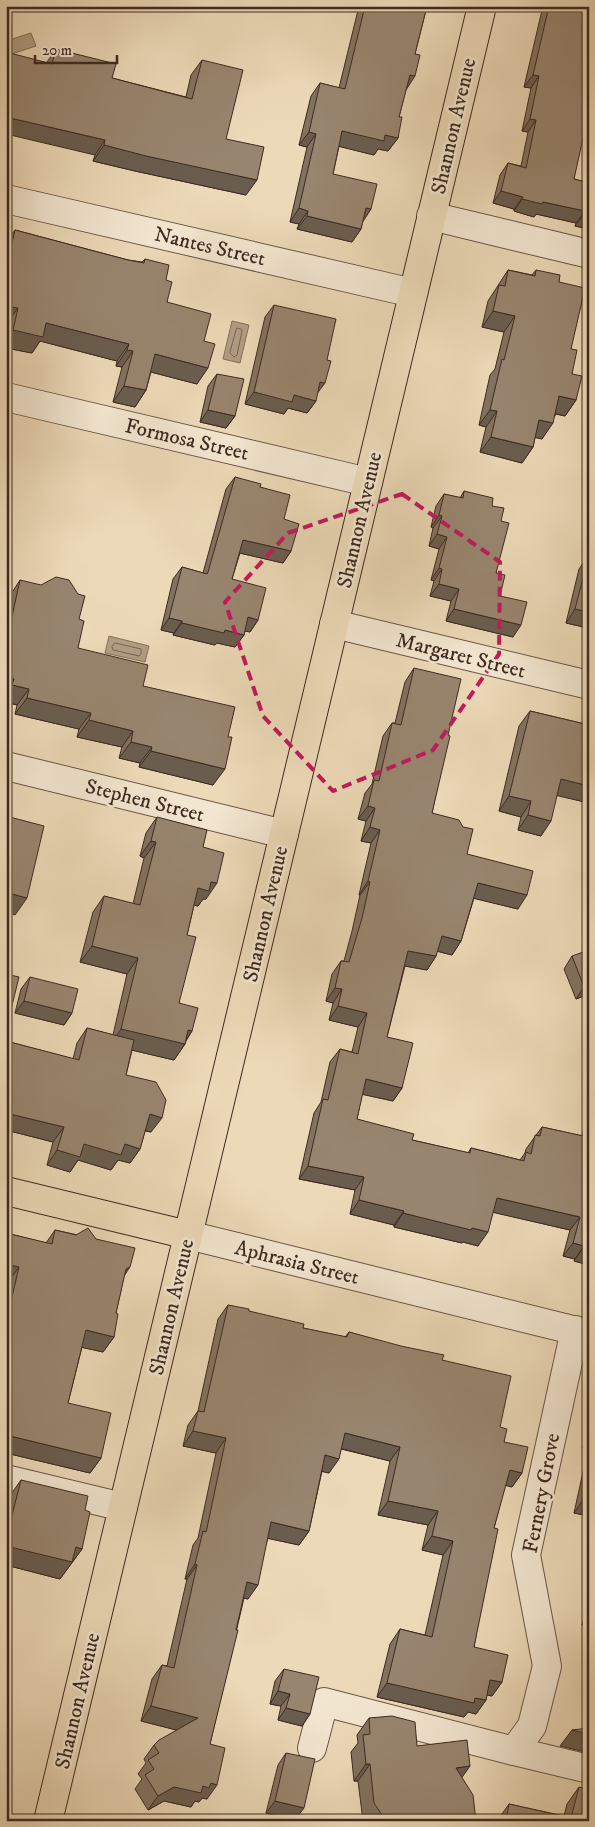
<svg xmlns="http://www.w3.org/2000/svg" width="595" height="1827" viewBox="0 0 595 1827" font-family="'IM FELL DW Pica',serif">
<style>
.water{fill:#b19e84;stroke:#83705c}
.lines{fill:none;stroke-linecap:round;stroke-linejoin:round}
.shore{stroke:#786452;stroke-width:1}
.minor-casing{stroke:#6a5646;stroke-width:30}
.major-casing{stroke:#3e2a21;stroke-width:30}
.minor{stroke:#f3e6d0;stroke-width:28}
.major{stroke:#ecd9b7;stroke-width:28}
.wall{fill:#83725f;stroke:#3e2a21}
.shaded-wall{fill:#6a5d4e;stroke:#3e2a21}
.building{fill:#98856f;stroke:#3e2a21}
.marked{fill:none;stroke:#c2185b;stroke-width:4;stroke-dasharray:10 6;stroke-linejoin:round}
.labels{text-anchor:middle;stroke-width:5;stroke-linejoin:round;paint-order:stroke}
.street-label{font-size:21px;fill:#3e2a21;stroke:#f3e6d0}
</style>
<rect width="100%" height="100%" fill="#ecd9b7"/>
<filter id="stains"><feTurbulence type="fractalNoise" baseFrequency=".004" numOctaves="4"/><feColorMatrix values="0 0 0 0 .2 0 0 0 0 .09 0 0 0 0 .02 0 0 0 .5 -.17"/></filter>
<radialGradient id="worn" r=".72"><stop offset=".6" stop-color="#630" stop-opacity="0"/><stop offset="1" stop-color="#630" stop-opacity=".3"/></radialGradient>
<!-- water -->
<g class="water">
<path d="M31,33l5,13 -30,10v-15z"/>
<path d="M232,321l17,4 -9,38 -17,-4z"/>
<path d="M109,636l40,10 -4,16 -40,-9z"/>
</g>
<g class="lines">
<!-- shore -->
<g class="shore">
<path d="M237,328l4,1 1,2 -5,24 -3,2 -4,-4z"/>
<path d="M115,643l26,6v5l-2,2 -26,-6 -1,-3z"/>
</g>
<defs>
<g id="minor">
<path d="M6,199l407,94"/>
<path d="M431,216l158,38"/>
<path d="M6,397l362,85"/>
<path d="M334,624l255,61"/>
<path d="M6,766l278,68"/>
<path d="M188,1235l401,99"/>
<path d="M6,1479l117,28"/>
<path d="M312,1748l12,-46 190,49 75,18"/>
<path d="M514,1751l18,-25 15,-60 -21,-111 49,-225"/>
</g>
<g id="major">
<path d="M6,1191l182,44"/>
<path d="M48,1821l434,-1815"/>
</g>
</defs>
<!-- minor casing -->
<use href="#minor" class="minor-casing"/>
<!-- major casing -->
<use href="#major" class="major-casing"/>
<!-- minor -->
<use href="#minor" class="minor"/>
<!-- major -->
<use href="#major" class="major"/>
</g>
<!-- wall -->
<g class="wall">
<path d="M359,6h68l-28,111 -1,21 -10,13 -10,-2 -4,6 -35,-9 -6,28 38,35 -8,11 -2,9 -9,13 -55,-13 2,-5 -9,-2 17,-75 -8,-2 12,-49 9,-13 19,5z"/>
<path d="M543,6h46l-15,173 15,4v46l-14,-3 1,-3 -40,-9 -2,3 -20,-6v-2l-21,-6 7,-28 8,-12 13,3 7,-34 -6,-1 9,-43 -7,-1z"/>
<path d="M56,49l56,29 74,19 5,-22 11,-15 24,79 20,56 -111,-24 -42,-10 2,-6 -48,-93z"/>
<path d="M15,230l113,30 14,2 3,-3 21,21 1,22 37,39 -7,43 -46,-12 -5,18 -11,17 -22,-5 9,-35 -6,-1 1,-5 -77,-20 -8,12 -26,-5v-105z"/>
<path d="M508,270l24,5 4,-5 23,12 12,67 1,25 4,26 -11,16 -9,-2 -14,25 -7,-2 -2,10 -11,16 -42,-11 6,-25 -7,-2 11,-50 5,-6 9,-37 -22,-5 6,-26z"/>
<path d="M274,305l42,96 -9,12 -19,-5 -4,6 -39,-10 20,-87z"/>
<path d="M217,374l18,42 -9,12 -26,-6 8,-36z"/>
<path d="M235,477l25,10 24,32 7,32 -8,12 -43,-10 -8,26 26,41 -8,12 -5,-1 -1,4 -9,12 -18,-4 -2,2 -42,-10 1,-2 -13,-3 12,-51 9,-12 21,6 23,-84z"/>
<path d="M464,491l28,15 9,15 -5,52 4,23 13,41 -67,-16 5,-20 -21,-5 4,-15 -3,-1 8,-31 -10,-3 4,-18 -2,-1 5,-21 8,-12 16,4z"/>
<path d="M589,555v71l-1,2 -22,-5 13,-54z"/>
<path d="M20,580l59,39 -1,29 65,38 70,99 -74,-18 1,-4 -21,-5 3,-11 -45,-10 2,-8 -64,-15 2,-9 -11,-3v-93l3,-12z"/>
<path d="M414,668l34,67 -16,78 35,41 51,55 -44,-11 -13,43 -9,14 -15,-4 -1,5 -9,14 -22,-4 -18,71 15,51 -9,13 -31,-7 -5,25 55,21 56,13 3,-5 49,12 5,-7 1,-4 16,-22 40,9 7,-26v155l-15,-4 1,-2 -12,-3 7,-26 -77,-18 -15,34 -15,-4 -1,1 -68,-16v-2l-44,-11 5,-24 -56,-11 15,-66 7,-11 9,-40 10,-13 12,3 6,-25 -29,-7 4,-17 -7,-2 6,-27 9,-13h3l8,-30 8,-36h-1l12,-52 -10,-2 5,-20 -8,-2 7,-26 7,-9 11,-48 9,-13h3l10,-41z"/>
<path d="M530,711l59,14v78l-32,-8 -16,41 -23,-6 3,-13 -22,-6 20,-85z"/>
<path d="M157,817l46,30 3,52h-3l-5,7 -4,-1 -7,30 -8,68 13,28 -6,10 -1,3 -11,16 -42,-10 -6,25 25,57 -6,-1 -5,18 -10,14 -12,-3 -7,10 -33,-10 -8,12 -23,-7 6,-23 -47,-12v-89l67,18 4,-16 10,-15 26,7 14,-61 -47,-12 13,-50 11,-16 29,8 11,-46 -4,-2 6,-23z"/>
<path d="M572,956l17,38 -13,5 -12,-30z"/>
<path d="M30,977l42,36 -8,12 -49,-12 6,-24z"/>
<path d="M55,1230l41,9 28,37 -8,37 -2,24 -11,15 -21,-5 -14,56 33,55 -11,15 -84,-20v-162l2,-9h-2v-49l40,10z"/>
<path d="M228,1305l75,23 42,9 4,-5 93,28 58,67 4,15 18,31 -10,14 -7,-2 -11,43 -20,119 28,35 -10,14 -5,-1 -1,5 -10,14 -8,-2 -4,5 -87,-20 13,-53 10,-15 25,6 18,-80 -21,-5 6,-25 -50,-10 12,-54 -49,-12 -12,24 -7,-2 -13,60 -10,14 -31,-7 -20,61 -4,-1 -34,146 -3,55 -5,-1 -3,4 -4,-1 -4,6 -27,-6 -16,9 -13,-21 7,-10 -4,-5 8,-11 -2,-4 10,-14 23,-15 -36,-9 11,-42 10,-14 5,1 20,-87h-2l8,-34 5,-7 18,-85 -33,-7 5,-21 10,-14 20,-92z"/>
<path d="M589,1419v97l-15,-3 14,-64 -5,-1z"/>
<path d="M21,1480l64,30 -3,39 -22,30 -54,-14v-58l3,-10z"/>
<path d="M589,1597v30l-7,-2z"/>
<path d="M284,1669l26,45 -8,12 -24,-6 3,-14 -11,-2 5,-23z"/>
<path d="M369,1718l48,28 45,32 14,43h-113l-5,-40h-4l-3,-29 7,-9 -1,-8z"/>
<path d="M286,1753l9,67 -29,-7 12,-48z"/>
<path d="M579,1787l10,34h-92l12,-17 55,12 3,-12z"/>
</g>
<!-- shaded-wall -->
<g class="shaded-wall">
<path d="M410,75l5,1 -9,14z"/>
<path d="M533,75l6,1 -8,12 -7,-1z"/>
<path d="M6,117l99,23 -10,15 -89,-21z"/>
<path d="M530,119l6,1 -8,12 -6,-1z"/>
<path d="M342,131l43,4 13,3 -10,13 -10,-2 -4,6 -41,-10z"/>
<path d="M309,132l7,2 -9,13 -8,-2z"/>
<path d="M104,145l153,35 -11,15 -111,-24 -42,-10z"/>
<path d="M501,191l22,6 -9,12 -21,-6z"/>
<path d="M522,199l21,3 42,9 -9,12 -40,-9 -2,3 -20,-6z"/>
<path d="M299,208l9,3 -9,13 -9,-2z"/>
<path d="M366,208l5,1 -9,14z"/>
<path d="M584,214l5,1v14l-14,-3z"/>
<path d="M307,216l54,13 -9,13 -55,-13z"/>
<path d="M6,306l12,2 -12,16z"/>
<path d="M493,311l22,5 -11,16 -22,-5z"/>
<path d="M46,323l83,21 -12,17 -77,-20 -8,12 -26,-5v-8l7,-10z"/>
<path d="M127,350l6,1 -11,16 -6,-1z"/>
<path d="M155,354l53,14 -11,16 -54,-14z"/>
<path d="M320,382l5,1 -9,12z"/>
<path d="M124,386l22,4 -11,17 -22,-5z"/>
<path d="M254,392l40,3 22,6 -9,12 -19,-5 -4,6 -39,-10z"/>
<path d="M559,396l17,4 -11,16 -17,-4z"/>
<path d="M208,410l27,6 -9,12 -26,-6z"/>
<path d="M490,410l7,1 -11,16 -7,-2z"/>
<path d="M539,420l14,3 -11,16 -14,-3z"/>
<path d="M491,437l42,10 -11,16 -42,-11z"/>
<path d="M439,515l3,1 -9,12 -2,-1z"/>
<path d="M437,534l10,3 -8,12 -10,-3z"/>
<path d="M243,540l48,11 -8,12 -48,-11z"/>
<path d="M439,568l3,1 -8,12 -3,-1z"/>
<path d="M439,584l20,5 -8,12 -21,-5z"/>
<path d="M454,609l67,16 -8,12 -67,-16z"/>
<path d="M575,609l14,3v14l-1,2 -22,-5z"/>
<path d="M248,617l10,3 -8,12 -10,-2z"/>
<path d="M169,618l13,3 -8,12 -13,-3z"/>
<path d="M182,623l43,7 19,5 -9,12 -18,-4 -2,2 -42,-10z"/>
<path d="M6,677l8,2 -8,10z"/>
<path d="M12,685l17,4 -12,16 -11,-3v-8z"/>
<path d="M27,698l64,15 -12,16 -64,-15z"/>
<path d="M89,720l44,11 -11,16 -45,-10z"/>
<path d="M131,742l21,5 -12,16 -21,-5z"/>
<path d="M151,751l74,18 -12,16 -74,-18z"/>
<path d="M561,779l28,7v17l-39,-9z"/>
<path d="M509,796l22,5 -10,16 -22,-6z"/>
<path d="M368,806l7,2 -9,13 -8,-2z"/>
<path d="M528,815l23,6 -10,15 -23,-6z"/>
<path d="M370,827l10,3 -9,13 -10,-2z"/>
<path d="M151,841l5,1 -12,16 -4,-2z"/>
<path d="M368,881l2,1 -10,13h-1z"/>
<path d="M211,882l6,1 -11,16h-3l-5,7 -11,-2 11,-16z"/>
<path d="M478,883l49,12 -9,14 -50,-12z"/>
<path d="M12,894l15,4 -12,17 -9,-3v-10z"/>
<path d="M442,936l19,5 -9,14 -20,-5z"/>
<path d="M92,946l46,12 -11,16 -47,-12z"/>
<path d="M408,951l28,5 -9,14 -28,-5z"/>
<path d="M589,985v9l-13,5 8,-12z"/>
<path d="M335,988l7,1 -9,14 -7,-2z"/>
<path d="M24,1001l48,12 -8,12 -49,-12z"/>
<path d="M338,1006l29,7 -9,14 -29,-7z"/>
<path d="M121,1029l67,1 4,1 -9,13h2l-11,16 -64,-15z"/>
<path d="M366,1079l36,9 -9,13 -37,-8z"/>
<path d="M6,1113l58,14 -11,15 -47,-12z"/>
<path d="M150,1114l12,4 -11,14 -11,-3z"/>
<path d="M84,1144h41l15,5 -10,14 -12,-3 -7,10 -33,-10 -8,12 -23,-7 10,-15z"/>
<path d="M308,1166l56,11 -9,13 -56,-11z"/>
<path d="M497,1198l83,19 -10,13 -83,-19z"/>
<path d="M359,1200l45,11 -10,14 -44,-11z"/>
<path d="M403,1213l69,15 16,4 -10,14 -15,-4 -1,1 -68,-16z"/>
<path d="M573,1243l11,3 -9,13 -12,-3z"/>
<path d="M583,1248l6,1v16l-15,-4z"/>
<path d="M6,1264l13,3 -11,15h-2z"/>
<path d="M130,1267l-10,15 6,-13z"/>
<path d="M86,1330l28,7 -11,15 -28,-6z"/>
<path d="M193,1431l33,7 -10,15 -33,-7z"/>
<path d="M345,1433l55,14 -10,14 -55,-14z"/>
<path d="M6,1435l95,23 -11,15 -84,-20z"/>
<path d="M589,1440v8l-1,1 -5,-1z"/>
<path d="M325,1455l14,4 -10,14 -14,-3z"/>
<path d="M510,1470l12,3 -10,14 -13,-3z"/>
<path d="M585,1497l4,1v18l-15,-3z"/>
<path d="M388,1501l50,10 -10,14 -50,-10z"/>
<path d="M271,1522l38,9 -10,14 -38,-8z"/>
<path d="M432,1536l21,5 -10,14 -21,-5z"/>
<path d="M6,1546l70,1 6,2 -22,30 -54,-14z"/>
<path d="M195,1564l2,1 -10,14h-2z"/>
<path d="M247,1582l11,3 -10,14 -11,-2z"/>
<path d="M589,1616v11l-7,-2z"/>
<path d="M490,1680l12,2 -10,14 -12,-2z"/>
<path d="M387,1683l88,15 11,2 -10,14 -8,-2 -4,5 -87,-20z"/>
<path d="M278,1691l12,3 -9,12 -11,-2z"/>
<path d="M151,1706l47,12 -10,15 -47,-12z"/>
<path d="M286,1708l24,6 -8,12 -24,-6z"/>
<path d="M572,1730l17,4v19l-29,-7z"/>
<path d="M366,1764h4l-12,17h-4z"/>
<path d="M470,1766l-12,17 -2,-15z"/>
<path d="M211,1783l6,2 -10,14 -5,-1 -3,4 -4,-1 -4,6 -27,-6 -16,9 10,-14 16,-9 29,-1z"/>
<path d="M275,1801l29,7 -9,12 -29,-7z"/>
</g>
<!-- building -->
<g class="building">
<path d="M365,6h62l-12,48 5,1 -5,21 -5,-1 -11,42h3l-4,21 -13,-3 -1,6 -42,-10 -9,43 44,10 -6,25 -5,-1 -5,21 -54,-13 1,-5 -9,-3 17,-74 -7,-2 11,-49 25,6z"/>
<path d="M549,6h40v105l-15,68 15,4v32l-5,-1 1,-3 -42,-9 -1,2 -20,-5 1,-2 -22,-6 7,-28 18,5 10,-48 -6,-1 9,-43 -6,-1z"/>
<path d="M56,49l60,15 -4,14 80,21 10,-39 41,10 -17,69 38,8 -7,33 -111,-24 -42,-11 1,-5 -99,-23v-65l46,12z"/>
<path d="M15,230l113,30 16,3 1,-4 24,6 -3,15 6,2 -5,20 44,12 -7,27 11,3 -7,24 -53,-14 -9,36 -22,-4 9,-35 -6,-1 2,-6 -83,-21 -3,14 -30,-7 5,-22 -12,-2v-36z"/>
<path d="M508,270l27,6 1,-6 24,5 -1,7 26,6 -14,61 6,1 -5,24 10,2 -6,24 -17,-4 -6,27 -14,-3 -6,27 -42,-10 6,-26 -7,-1 12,-51 2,1 11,-44 -22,-5 6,-26 6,1z"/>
<path d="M274,305l62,14 -9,41 4,1 -6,22 -5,-1 -4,19 -22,-6 -2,7 -38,-10z"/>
<path d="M217,374l27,5 -9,37 -27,-6z"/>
<path d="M235,477l26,7 -1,3 30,8 -6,24 15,5 -8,27 -48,-11 -11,39 34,9 -8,32 -10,-3 -4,18 -19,-5 -1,3 -42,-10v-2l-13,-3 13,-51 25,7 1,-2z"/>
<path d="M464,491l29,7 -1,8 12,2 -3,13 8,2 -13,50 9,2 -5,21 27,6 -6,23 -67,-16 5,-20 -20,-5 3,-15 -3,-1 8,-31 -10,-3 5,-18 -3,-1 5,-21 19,4z"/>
<path d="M589,555v57l-14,-3z"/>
<path d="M56,577l13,3 9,14 7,2 -6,23 5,2 -6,27 70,17 -5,21 92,21 -7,30h4l-7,32 -74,-18 1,-4 -21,-5 2,-11 -44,-11 2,-7 -64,-15 2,-9 -17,-4 2,-6 -8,-2v-34l14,-63 21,5z"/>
<path d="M414,668l47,11 -13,56 2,1 -18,77 27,7 4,7 10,2 -6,25 66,17 -6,24 -49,-12 -17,58 -19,-5 -6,20 -28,-5 -21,86 26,6 -11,45 -36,-9 -9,40 57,15 -2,6 58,13 1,-5 53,13 2,-9 5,2 4,-19 5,1 2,-9 46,10 1,-1v113l-6,-1 1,-2 -11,-3 7,-26 -83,-19 -9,34 -16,-4 -1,2 -68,-17 1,-2 -45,-11 5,-23 -56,-11 15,-67 5,1 12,-51 18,5 9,-41 -29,-7 4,-17 -7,-1 6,-27 8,1 13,-44 8,-36 -2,-1 12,-51 -10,-3 5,-19 -7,-2 6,-26 5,1 13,-58 9,2z"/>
<path d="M530,711l59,14v61l-28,-7 -10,42 -23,-6 3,-14 -22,-5z"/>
<path d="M6,816l38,10 -17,72 -15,-4 -4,15h-2z"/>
<path d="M157,817l50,13 -4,17 21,6 -7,30 -6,-1 -2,9 -11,-3 -11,47 9,2 -17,66 19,5 -6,23 -4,-1 -3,14 -64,-15 17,-71 -46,-12 12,-50 36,9 16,-63 -5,-1z"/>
<path d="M589,950v35l-5,2 -12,-31z"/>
<path d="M6,974l13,3 -13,53z"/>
<path d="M30,977l48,12 -6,24 -48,-12z"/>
<path d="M87,1028l47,12 -8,35 30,7 10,18 -4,18 -12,-4 -10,35 -15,-5 -4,11 -37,-11 -4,13 -23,-7 7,-23 -58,-14v-72l73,19z"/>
<path d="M88,1228l8,11 39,9 -5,19 -4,2 -10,44 2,1 -4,23 -28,-7 -18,73 43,10 -10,45 -95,-23v-113l13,-55 -13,-3v-31l46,11 3,-14 21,5z"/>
<path d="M228,1305l21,4v2l55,13 -1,4 44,9 2,-5 52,14 43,9 -2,5 69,16 -11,51 7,2 -3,13 24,5 -6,26 -12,-3 -16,58 4,1 -24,118 34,8 -6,27 -12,-2 -4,20 -11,-2 -1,5 -87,-20 13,-54 32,8 21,-96 -21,-5 6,-25 -50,-10 12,-54 -55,-14 -6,26 -14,-4 -16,76 -38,-9 -13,63 -11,-3 -11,48h2l-28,114 15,4 -8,37 -6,-2 -2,5 -6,-2 -2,7 -27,-6 -16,9 -13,-21 9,-6 -6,-9 11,-7 -5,-8 5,-5 39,-22 -47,-12 11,-41 12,3 23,-103 -2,-1 8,-33 3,1 1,-4 19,-90 -33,-7 5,-20 6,1z"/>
<path d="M589,1479v19l-4,-1z"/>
<path d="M21,1480l67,16 -3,14 5,2 -8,37 -6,-2 -4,15 -66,-16v-7z"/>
<path d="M284,1669l35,8 -9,37 -24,-6 4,-14 -12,-3z"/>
<path d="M392,1716l23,6 2,24 50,-6 3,26 -14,2 17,27 3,26h-90l-12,-18 -4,-39h-4l-3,-29 7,-1 -1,-16z"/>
<path d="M589,1728v6l-17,-4z"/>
<path d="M286,1753l29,6 -11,49 -29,-7z"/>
<path d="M579,1787l10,2v32h-83l3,-17 62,14z"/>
</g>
<!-- marked area -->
<path class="marked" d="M402,494l98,68 -1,92 -66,96 -100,41 -70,-75 -38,-114 63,-69z"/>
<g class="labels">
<!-- street labels -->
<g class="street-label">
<text transform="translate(453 126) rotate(-77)" y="7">Shannon Avenue</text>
<text transform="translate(210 246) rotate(13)" y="7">Nantes Street</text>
<text transform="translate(187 439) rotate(13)" y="7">Formosa Street</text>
<text transform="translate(359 520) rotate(-77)" y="7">Shannon Avenue</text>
<text transform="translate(461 655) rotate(14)" y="7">Margaret Street</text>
<text transform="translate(145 800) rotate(14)" y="7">Stephen Street</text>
<text transform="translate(265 914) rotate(-77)" y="7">Shannon Avenue</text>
<text transform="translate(297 1262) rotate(14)" y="7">Aphrasia Street</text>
<text transform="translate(171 1307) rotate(-77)" y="7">Shannon Avenue</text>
<text transform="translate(541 1493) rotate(-79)" y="7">Fernery Grove</text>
<text transform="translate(77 1701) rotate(-77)" y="7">Shannon Avenue</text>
</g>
</g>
<!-- margin -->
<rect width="595" height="1827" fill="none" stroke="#ecd9b7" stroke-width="25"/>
<rect x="8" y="8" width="580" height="1812" fill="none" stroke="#3e2a21" stroke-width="2.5"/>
<rect x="12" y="12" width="570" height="1802" fill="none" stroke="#3e2a21"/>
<!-- scale -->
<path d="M35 55v8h82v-8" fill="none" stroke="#3e2a21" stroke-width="2.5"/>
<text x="42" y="55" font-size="15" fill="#3e2a21" stroke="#f3e6d0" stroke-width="4" paint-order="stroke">20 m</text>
<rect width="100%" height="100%" filter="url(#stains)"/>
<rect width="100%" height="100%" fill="url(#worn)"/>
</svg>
